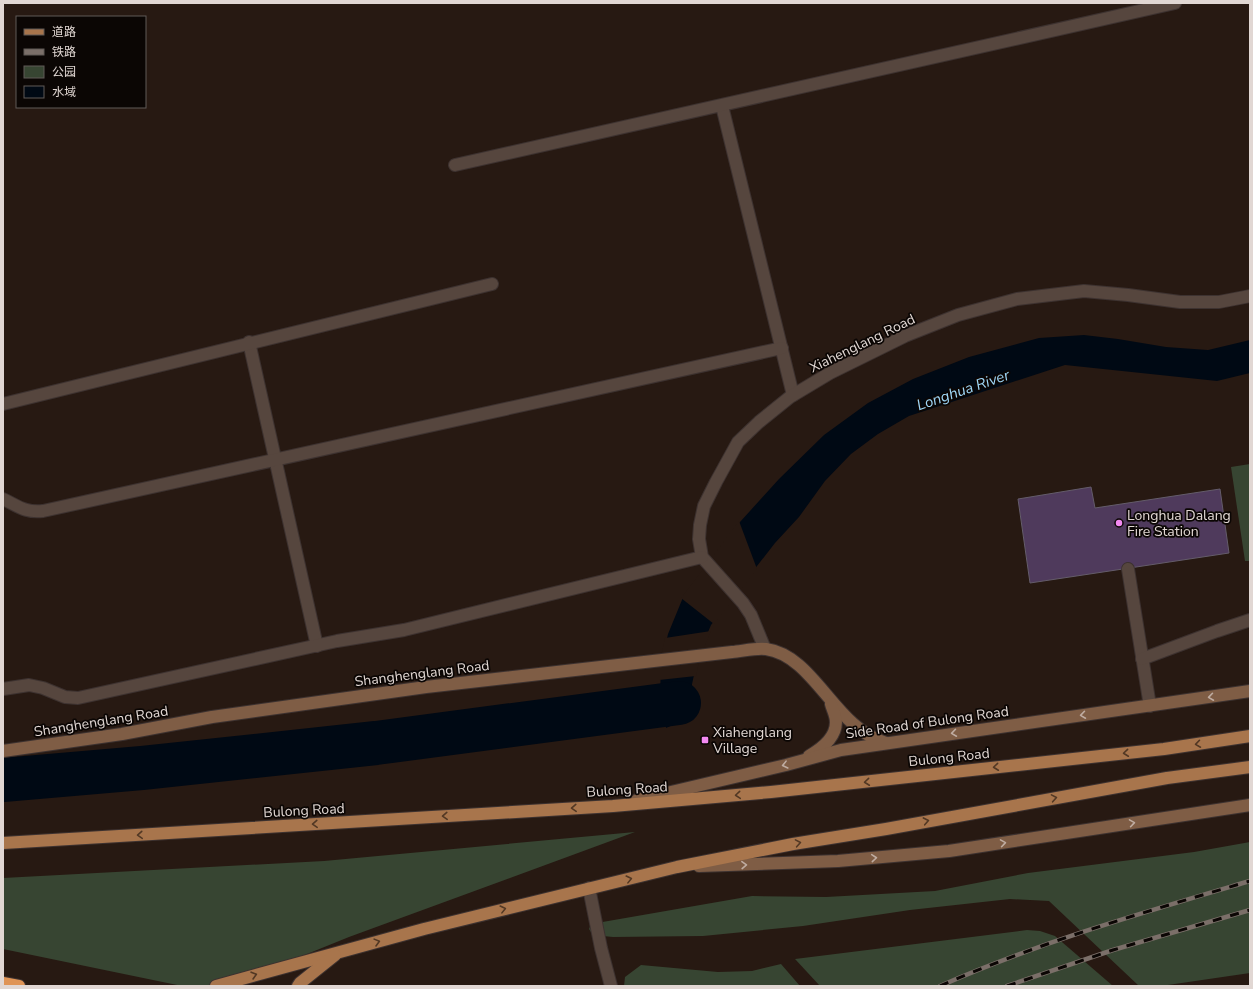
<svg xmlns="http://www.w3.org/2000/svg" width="1253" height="989" viewBox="0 0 1253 989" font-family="'Nunito Sans','Noto Sans SC',sans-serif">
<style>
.green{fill:#374532}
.water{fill:#000914}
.pier{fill:#271912}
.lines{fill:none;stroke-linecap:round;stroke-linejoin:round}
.river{stroke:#000914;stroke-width:44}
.building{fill:#4f3a5c;stroke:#645c6a}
.lane-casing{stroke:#3d3230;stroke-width:14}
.street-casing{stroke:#3d3230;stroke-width:14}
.secondary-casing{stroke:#3d3230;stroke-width:14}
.primary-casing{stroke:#3d3230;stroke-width:14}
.highway-casing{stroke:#3d3230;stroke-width:14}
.lane{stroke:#56463e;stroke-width:12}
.street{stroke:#56463e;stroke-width:12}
.secondary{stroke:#7f5d45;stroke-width:12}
.primary{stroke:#a8754c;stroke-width:12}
.highway{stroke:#df9456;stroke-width:12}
.rail-casing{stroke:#7b6f69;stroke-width:4.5}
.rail{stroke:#0b0604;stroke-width:3;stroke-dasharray:9;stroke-linecap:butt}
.oneway{stroke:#bfaca1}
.oneway2{stroke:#523824}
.poi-dot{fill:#f38af1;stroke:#0b0604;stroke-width:1.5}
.labels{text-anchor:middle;stroke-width:3.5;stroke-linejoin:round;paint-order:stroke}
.street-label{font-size:14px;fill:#e1d7d3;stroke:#0b0604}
.poi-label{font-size:14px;fill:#e1d7d3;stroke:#0b0604;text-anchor:start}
.water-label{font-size:15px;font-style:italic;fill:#9fd7f8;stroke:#0b0604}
</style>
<rect width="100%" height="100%" fill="#271912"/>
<!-- green -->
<g class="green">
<path d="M1250,464v97h-5l-14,-94z"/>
<path d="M635,832l-286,105 -121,49h-46l-179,-37v-71l321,-17z"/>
<path d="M1250,842v131l-89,13h-22l-90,-85 -39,-2 -100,11 -107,16 -100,10 -90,1 -20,-2 -4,-6 2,-5 161,-28 74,1 109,-6 93,-18 166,-21z"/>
<path d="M1027,930l13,1 15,5 58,50h-293l-25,-27z"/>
<path d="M781,964l19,22h-176l1,-9 16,-12 77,7 34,-1z"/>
</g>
<!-- water -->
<path class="water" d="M1084,335l34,4 48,8 42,3 42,-10v33l-33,8 -152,-16 -156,51 -31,18 -27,20 -26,27 -26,36 -24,26 -64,82 -13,31 -7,33 2,27 -27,12 -1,-17 -5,-15 1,-30 7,-32 16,-39 56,-73 39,-43 45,-44 44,-32 45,-24 56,-22 70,-19z"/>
<!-- pier -->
<g class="pier">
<path d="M739,521l18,48 -43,55 -33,-26z"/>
<path d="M711,631l-11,26 -4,19 -37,4v-14l6,-28z"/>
</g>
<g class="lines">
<!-- river -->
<path class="river" d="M3,780l139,-12 234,-25 303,-40"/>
</g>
<!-- building -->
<path class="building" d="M1091,487l4,21 125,-19 9,64 -199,30 -12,-84z"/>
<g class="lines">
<defs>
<g id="lane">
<path d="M1128,569l22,137"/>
<path d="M1142,659l75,-28 33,-11"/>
</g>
<g id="street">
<path d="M722,106l71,289"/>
<path d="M455,165l720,-162"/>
<path d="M249,342l68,304"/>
<path d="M3,404l489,-120"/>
<path d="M3,499c15,7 22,14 40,12l739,-163"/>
<path d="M765,649l-14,-34 -8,-12 -41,-46 -3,-18 1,-14 4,-19 12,-24 22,-40 21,-20 31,-25 40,-24 75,-37 53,-21 59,-16 67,-8 44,4 52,7h39l31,-6"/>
<path d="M3,689l26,-4 14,3 22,9 13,1 259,-57 67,-11 298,-73"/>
<path d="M589,888l12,60 10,38"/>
</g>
<g id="secondary">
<path d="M3,751l119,-17 90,-17 214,-30 306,-35c11,-1 23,-4 34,-3 49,7 68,79 120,94"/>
<path d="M809,756c14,-8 31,-22 26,-40 -1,-4 -3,-8 -4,-12"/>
<path d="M637,800l149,-35 55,-15 409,-59"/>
<path d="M699,866l139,-5 111,-10 301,-46"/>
</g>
<g id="primary">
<path d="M3,843l610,-37 158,-14 393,-43 86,-13"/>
<path d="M216,986l208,-57 253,-62 116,-23 93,-15 281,-51 83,-11"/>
<path d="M298,986l2,-3 35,-28"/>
</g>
<path id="highway" d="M3,983l16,3"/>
</defs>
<!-- lane casing -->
<use href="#lane" class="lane-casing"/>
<!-- street casing -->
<use href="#street" class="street-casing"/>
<!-- secondary casing -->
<use href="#secondary" class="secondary-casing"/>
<!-- primary casing -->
<use href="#primary" class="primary-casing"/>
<!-- highway casing -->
<use href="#highway" class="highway-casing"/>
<!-- lane -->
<use href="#lane" class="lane"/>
<!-- street -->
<use href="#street" class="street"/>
<!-- secondary -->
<use href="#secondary" class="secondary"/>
<!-- primary -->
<use href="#primary" class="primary"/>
<!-- highway -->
<use href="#highway" class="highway"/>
<defs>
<g id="rail">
<path d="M940,986c100,-44 205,-74 310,-105"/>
<path d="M1007,986l106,-36 137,-40"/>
</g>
</defs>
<!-- rail casing -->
<use href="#rail" class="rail-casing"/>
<!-- rail -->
<use href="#rail" class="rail"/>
</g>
<!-- one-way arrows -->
<defs><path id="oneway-chevron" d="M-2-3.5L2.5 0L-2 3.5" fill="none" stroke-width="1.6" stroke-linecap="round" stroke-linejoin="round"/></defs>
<g class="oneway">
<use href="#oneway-chevron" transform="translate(1211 697) rotate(172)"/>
<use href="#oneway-chevron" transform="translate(1083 715) rotate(172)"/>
<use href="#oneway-chevron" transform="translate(954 733) rotate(172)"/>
<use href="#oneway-chevron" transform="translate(785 765) rotate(166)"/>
<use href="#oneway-chevron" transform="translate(1132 823) rotate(-9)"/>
<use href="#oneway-chevron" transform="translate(1003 843) rotate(-9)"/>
<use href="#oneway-chevron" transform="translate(874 858) rotate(-5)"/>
<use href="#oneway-chevron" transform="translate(744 865) rotate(-2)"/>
</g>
<g class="oneway2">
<use href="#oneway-chevron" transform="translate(1198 744) rotate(172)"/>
<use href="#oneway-chevron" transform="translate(1126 753) rotate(174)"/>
<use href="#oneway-chevron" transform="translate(996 767) rotate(174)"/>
<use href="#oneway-chevron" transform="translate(867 782) rotate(174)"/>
<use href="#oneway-chevron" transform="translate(738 795) rotate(175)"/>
<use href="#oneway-chevron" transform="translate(1054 798) rotate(-10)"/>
<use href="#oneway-chevron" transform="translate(574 808) rotate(177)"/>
<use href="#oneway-chevron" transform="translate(445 816) rotate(177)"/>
<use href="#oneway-chevron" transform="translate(926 821) rotate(-11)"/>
<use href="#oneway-chevron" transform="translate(315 824) rotate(177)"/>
<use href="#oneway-chevron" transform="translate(140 835) rotate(176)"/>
<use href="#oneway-chevron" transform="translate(798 843) rotate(-10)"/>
<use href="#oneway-chevron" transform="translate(629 879) rotate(-14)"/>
<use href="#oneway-chevron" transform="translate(503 909) rotate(-14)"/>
<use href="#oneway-chevron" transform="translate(377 942) rotate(-15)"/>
<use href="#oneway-chevron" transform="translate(254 975) rotate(-16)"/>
</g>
<!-- markers -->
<g class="poi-dot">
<circle cx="1119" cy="523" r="4"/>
<rect x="701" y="736" width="8" height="8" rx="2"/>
</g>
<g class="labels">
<!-- street labels -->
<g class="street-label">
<text transform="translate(862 343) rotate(-26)" y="5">Xiahenglang Road</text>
<text transform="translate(422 673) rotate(-7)" y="5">Shanghenglang Road</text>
<text transform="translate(101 721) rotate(-9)" y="5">Shanghenglang Road</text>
<text transform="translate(927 722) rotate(-8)" y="5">Side Road of Bulong Road</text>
<text transform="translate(949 757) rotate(-6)" y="5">Bulong Road</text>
<text transform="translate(627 789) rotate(-4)" y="5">Bulong Road</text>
<text transform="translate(304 810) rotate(-3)" y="5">Bulong Road</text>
</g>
<!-- poi labels -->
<g class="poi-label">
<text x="1127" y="520">Longhua Dalang<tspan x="1127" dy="16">Fire Station</tspan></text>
<text x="713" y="737">Xiahenglang<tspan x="713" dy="16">Village</tspan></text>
</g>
<!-- water labels -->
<g class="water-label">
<text transform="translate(963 390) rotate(-19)" y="5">Longhua River</text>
</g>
</g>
<!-- border -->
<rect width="1253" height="989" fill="none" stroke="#e1d7d3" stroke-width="8"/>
<!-- legend -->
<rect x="16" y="16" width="130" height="92" fill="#0b0604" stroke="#615a57"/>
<rect x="24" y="29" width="20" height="6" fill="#a8754c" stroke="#615a57"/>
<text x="52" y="36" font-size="12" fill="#e1d7d3">道路</text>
<rect x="24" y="49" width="20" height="6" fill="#7b6f69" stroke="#615a57"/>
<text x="52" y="56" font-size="12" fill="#e1d7d3">铁路</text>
<rect x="24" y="66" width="20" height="12" fill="#374532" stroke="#615a57"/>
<text x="52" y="76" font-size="12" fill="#e1d7d3">公园</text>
<rect x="24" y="86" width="20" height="12" fill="#000914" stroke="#615a57"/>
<text x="52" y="96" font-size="12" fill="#e1d7d3">水域</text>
</svg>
